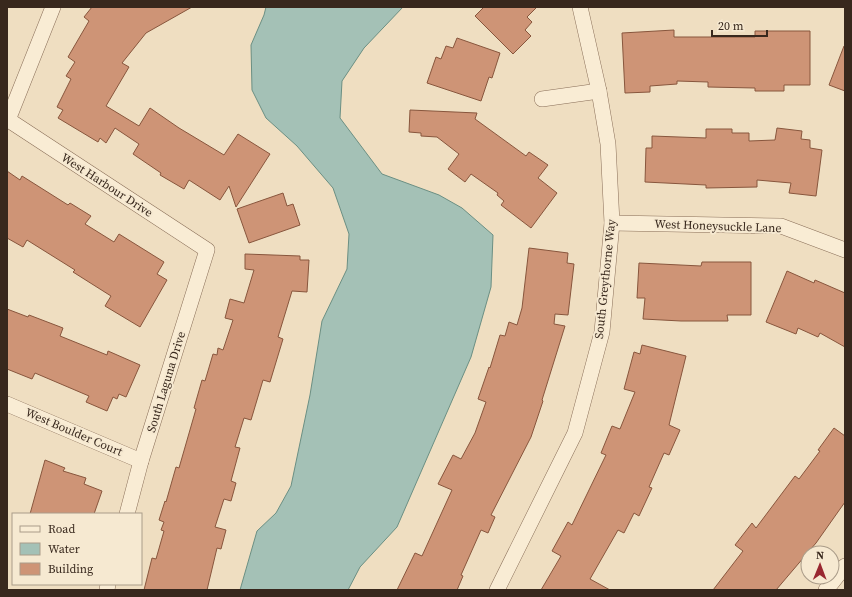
<svg xmlns="http://www.w3.org/2000/svg" width="852" height="597" viewBox="0 0 852 597" font-family="'Source Serif 4',serif">
<style>
.water{fill:#a4c1b6;stroke:#6b8f83}
.building{fill:#ce9476;stroke:#88563d}
.lines{fill:none;stroke-linecap:round;stroke-linejoin:round}
.minor-casing{stroke:#896e58;stroke-width:16}
.minor{stroke:#f9ecd4;stroke-width:15}
.labels{text-anchor:middle;stroke-width:4;stroke-linejoin:round;paint-order:stroke}
.street-label{font-size:12px;fill:#38281d;stroke:#f6e9d1}
</style>
<rect width="100%" height="100%" fill="#efdec1"/>
<!-- water -->
<path class="water" d="M266,7h137l-39,41 -22,33 -2,37 42,56 57,21 23,13 31,27 -2,52 -20,70 -74,170 -37,40 -12,23h-108l17,-59 19,-18 15,-27 19,-91 12,-74 25,-52 2,-35 -16,-46 -36,-42 -31,-28 -14,-28 -1,-45 13,-30z"/>
<!-- building -->
<g class="building">
<path d="M92,7h100l-46,26 -24,30 7,4 -23,39 33,20 11,-18 29,20 45,27 14,-21 32,20 -34,53 -7,-21 -9,14 -31,-20 -5,9 -24,-14 1,-2 -28,-19 6,-10 -24,-16 -9,15 -6,-5 -2,4 -40,-24 5,-8 -6,-3 14,-28 -5,-3 9,-14 -7,-5 21,-36 -5,-4z"/>
<path d="M484,7h53l-10,10 5,5 -7,8 6,6 -18,18 -38,-38z"/>
<path d="M674,30v7h81v-6h55v54h-26v6h-29v-3l-47,-1v-5l-31,-1v3l-27,2v6l-25,1 -3,-60z"/>
<path d="M457,38l43,15 -8,25 -3,-1 -8,24 -54,-18 9,-26 5,2 5,-13 7,2z"/>
<path d="M844,46l1,1v44l-16,-6z"/>
<path d="M410,110l67,3 -2,6 51,37 3,-4 19,13 -10,13 19,15 -26,35 -30,-23 3,-4 -7,-6 1,-2 -27,-19 -6,8 -17,-13 11,-15 -22,-17 -16,-1v-3l-12,-1z"/>
<path d="M777,128l25,3 -1,8 9,1v8l12,2 -6,46 -27,-3 2,-10 -34,-3v7l-51,1v-3l-61,-3 1,-34h6v-12l54,2v-9h26v4h17v8l26,-1z"/>
<path d="M7,171l13,9 2,-4 46,29 2,-2 21,13 -6,8 29,18 5,-8 45,28 -7,12 10,6 -27,47 -35,-21 6,-10 -38,-24 2,-2 -48,-30 -4,7 -16,-9z"/>
<path d="M283,193l4,13 6,-2 7,21 -51,18 -12,-34z"/>
<path d="M529,248l39,5 -1,10 7,1 -6,51 -13,-1 -1,10 11,2 -23,74 1,1 -12,36 -40,78 4,2 -7,16 -7,-3 -20,45 2,1 -6,14h-60l18,-37 7,3 30,-66 -14,-6 15,-29 8,4 14,-26 11,-31 -8,-3 11,-32 1,1 10,-33 5,1 4,-14 8,3 5,-17z"/>
<path d="M245,254l55,2v4h9l-2,32 -15,-1 -14,46 5,2 -13,43 -7,-2 -12,40 -7,-2 -9,29 5,1 -9,33 5,2 -5,18 -7,-2 -9,28 11,3 -5,19 -4,-1 -10,42h-63l8,-32 4,1 8,-28 -3,-1 3,-8 -5,-2 6,-19 1,1 10,-35 3,1 17,-59 -2,-1 8,-28 3,1 8,-27 4,1 1,-7 5,2 10,-30 -8,-2 5,-19 14,4 10,-33 -9,-1z"/>
<path d="M702,262h49v53h-24l1,6h-47l-38,-2 2,-21h-8l2,-35 62,3z"/>
<path d="M787,271l27,12 1,-3 30,13v54l-25,-14 -2,4 -20,-9 -2,6 -30,-12z"/>
<path d="M7,309l21,8 1,-2 34,13 -3,8 47,19 1,-4 32,14 -14,32 -7,-3 -2,5 -4,-2 -6,14 -21,-9 3,-6 -54,-23 -3,6 -25,-10z"/>
<path d="M642,345l44,11 -17,69 11,5 -11,25 -5,-2 -15,34 3,1 -13,28 -5,-3 -10,20 -6,-3 -28,49 20,11h-69l20,-34 -9,-5 16,-29 4,3 34,-70 -5,-2 11,-27 8,3 15,-37 -11,-3 10,-37 6,2z"/>
<path d="M834,428l11,8v66l-29,41 -40,47h-63l30,-39 -8,-6 17,-22 4,5 39,-52 4,3 21,-28 -2,-1z"/>
<path d="M45,460l20,8 -2,3 23,7 -2,6 18,7 -8,23h-64z"/>
</g>
<g class="lines">
<defs>
<g id="minor">
<path d="M542,99l57,-8"/>
<path d="M7,119l200,131 -66,211 -14,53"/>
<path d="M8,120l45,-113"/>
<path d="M612,223l169,3 64,24"/>
<path d="M7,404l134,57"/>
<path d="M107,590l1,-6"/>
<path d="M497,590l78,-157 27,-101 10,-109 -4,-79 -9,-53 -19,-84"/>
<path d="M826,590l19,-24"/>
</g>
</defs>
<!-- minor casing -->
<use href="#minor" class="minor-casing"/>
<!-- minor -->
<use href="#minor" class="minor"/>
</g>
<g class="labels">
<!-- street labels -->
<g class="street-label">
<text transform="translate(107 185) rotate(33)" y="4">West Harbour Drive</text>
<text transform="translate(718 226) rotate(2)" y="4">West Honeysuckle Lane</text>
<text transform="translate(605 279) rotate(-84)" y="4">South Greythorne Way</text>
<text transform="translate(166 382) rotate(-73)" y="4">South Laguna Drive</text>
<text transform="translate(74 432) rotate(23)" y="4">West Boulder Court</text>
</g>
</g>
<!-- border -->
<rect width="852" height="597" fill="none" stroke="#38281d" stroke-width="16"/>
<!-- legend -->
<rect x="12" y="513" width="130" height="72" fill="#f6e9d1" stroke="#aa9c89"/>
<rect x="20" y="526" width="20" height="6" fill="#f9ecd4" stroke="#aa9c89"/>
<text x="48" y="533" font-size="12" fill="#38281d">Road</text>
<rect x="20" y="543" width="20" height="12" fill="#a4c1b6" stroke="#aa9c89"/>
<text x="48" y="553" font-size="12" fill="#38281d">Water</text>
<rect x="20" y="563" width="20" height="12" fill="#ce9476" stroke="#aa9c89"/>
<text x="48" y="573" font-size="12" fill="#38281d">Building</text>
<!-- north arrow -->
<g transform="translate(820 565) rotate(1)"><circle r="19" fill="#f6e9d1" stroke="#aa9c89"/>
<path d="M0-3L7 15L0 10L-7 15Z" fill="#992730"/>
<text y="-6" font-size="11" font-weight="bold" text-anchor="middle" fill="#38281d">N</text>
</g>
<!-- scale -->
<path d="M712 30v6h55v-6" fill="none" stroke="#38281d" stroke-width="2"/>
<text x="718" y="30" font-size="12" fill="#38281d" stroke="#f6e9d1" stroke-width="3" paint-order="stroke">20 m</text>
</svg>
